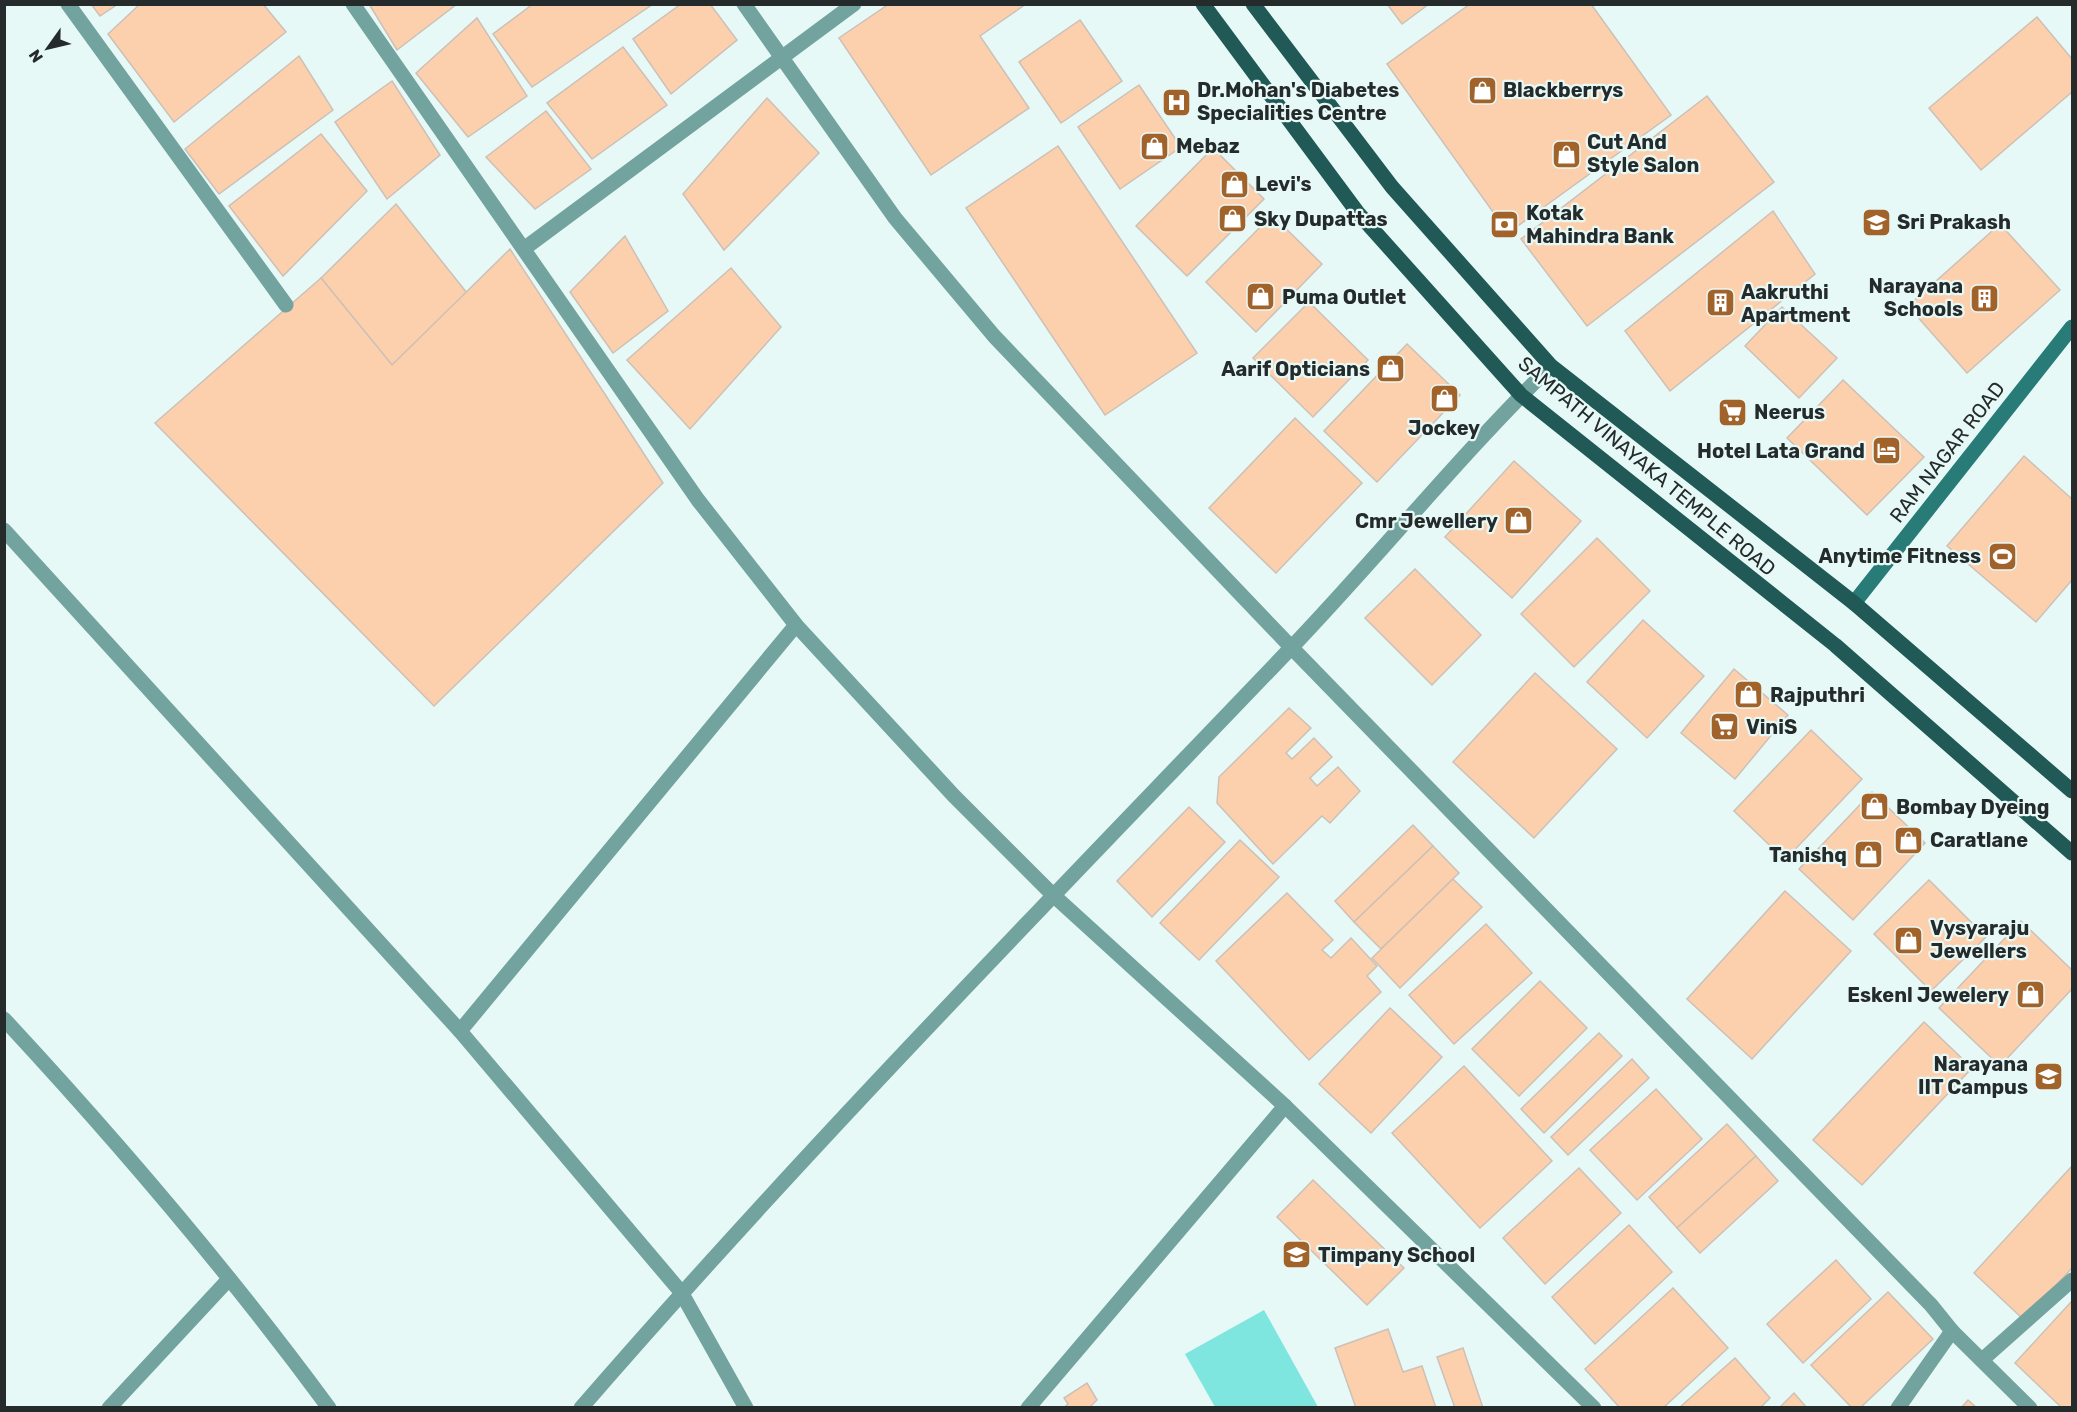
<svg xmlns="http://www.w3.org/2000/svg" width="2077" height="1412" viewBox="0 0 2077 1412" font-family="Rubik,sans-serif">
<style>
.green{fill:#7ee6de}
.building{fill:#fdd0ad;stroke:#ccc0b7;stroke-width:1.5}
.lines{fill:none;stroke-linecap:round;stroke-linejoin:round}
.street{stroke:#73a39f;stroke-width:15}
.secondary{stroke:#287b77;stroke-width:15}
.primary{stroke:#205955;stroke-width:15}
.labels{text-anchor:middle;stroke-width:4.5;stroke-linejoin:round;paint-order:stroke}
.poi-label{font-size:20px;font-weight:bold;fill:#242b2a;stroke:#e7f9f7;text-anchor:start}
.street-label{font-size:20px;fill:#242b2a;stroke:#e7f9f7}
</style>
<rect width="100%" height="100%" fill="#e7f9f7"/>
<!-- green -->
<path class="green" d="M1264,1310l54,97h-103l-30,-53z"/>
<!-- building -->
<g class="building">
<path d="M91,4h27l-18,12z"/>
<path d="M140,4h123l23,28 -112,90 -66,-88z"/>
<path d="M369,4h88l-60,46z"/>
<path d="M533,4h120l-121,83 -39,-53z"/>
<path d="M681,4h29l27,36 -66,54 -38,-55z"/>
<path d="M889,4h137l-46,32 49,72 -98,67 -92,-137z"/>
<path d="M1387,4h42l-27,20z"/>
<path d="M1470,4h121l80,111 -163,118 -121,-169z"/>
<path d="M2037,17l35,42v33l-91,78 -52,-62z"/>
<path d="M477,18l50,78 -59,41 -52,-64z"/>
<path d="M1080,20l42,61 -61,42 -42,-61z"/>
<path d="M623,47l44,58 -75,54 -45,-56z"/>
<path d="M299,56l34,54 -114,84 -34,-45z"/>
<path d="M392,81l48,74 -53,44 -52,-77z"/>
<path d="M1139,85l42,62 -61,42 -42,-62z"/>
<path d="M1707,96l67,86 -187,144 -66,-87z"/>
<path d="M767,98l52,55 -95,97 -41,-56z"/>
<path d="M546,111l45,58 -56,40 -49,-52z"/>
<path d="M321,134l46,57 -84,85 -54,-70z"/>
<path d="M1058,146l139,207 -92,62 -139,-207z"/>
<path d="M1213,148l51,51 -77,77 -51,-50z"/>
<path d="M396,204l71,89 -75,72 -71,-87z"/>
<path d="M1773,211l42,63 -145,117 -45,-60z"/>
<path d="M1272,215l50,49 -66,68 -50,-50z"/>
<path d="M2000,224l60,66 -93,83 -59,-67z"/>
<path d="M625,236l43,75 -55,42 -43,-61z"/>
<path d="M510,249l153,234 -229,223 -279,-283 166,-145 71,87z"/>
<path d="M731,268l50,59 -91,102 -63,-69z"/>
<path d="M1309,302l59,58 -55,57 -60,-59z"/>
<path d="M1782,307l55,51 -38,40 -54,-52z"/>
<path d="M1407,344l53,51 -83,87 -53,-51z"/>
<path d="M1843,380l81,77 -57,58 -80,-77z"/>
<path d="M1295,418l67,65 -86,90 -67,-65z"/>
<path d="M2024,456l48,43v81l-36,42 -89,-76z"/>
<path d="M1514,461l67,60 -69,77 -67,-61z"/>
<path d="M1597,538l53,53 -76,76 -53,-53z"/>
<path d="M1415,569l66,66 -49,50 -67,-67z"/>
<path d="M1643,620l61,56 -57,62 -60,-56z"/>
<path d="M1734,669l54,46 -53,64 -54,-46z"/>
<path d="M1535,673l82,76 -83,89 -81,-76z"/>
<path d="M1289,708l22,20 -25,25 6,6 22,-21 18,19 -22,21 7,8 21,-19 22,24 -30,32 -8,-7 -49,48 -56,-61 2,-26z"/>
<path d="M1811,730l51,49 -77,81 -51,-49z"/>
<path d="M1872,792l53,51 -72,77 -54,-51z"/>
<path d="M1189,807l36,35 -73,75 -35,-36z"/>
<path d="M1413,825l20,21 -79,76 -19,-21z"/>
<path d="M1240,840l39,37 -80,83 -39,-37z"/>
<path d="M1433,846l26,27 -78,76 -27,-27z"/>
<path d="M1453,879l29,28 -82,81 -28,-30z"/>
<path d="M1929,880l57,57 -55,54 -57,-57z"/>
<path d="M1785,891l66,60 -99,108 -65,-60z"/>
<path d="M1287,893l46,47 -11,10 9,8 20,-20 26,28 -10,10 14,16 -72,68 -93,-99z"/>
<path d="M2021,921l51,49v19l-72,77 -61,-58z"/>
<path d="M1486,924l46,49 -78,71 -45,-49z"/>
<path d="M1540,981l47,47 -68,68 -47,-47z"/>
<path d="M1390,1008l52,49 -71,76 -52,-49z"/>
<path d="M1924,1022l48,46 -110,117 -49,-45z"/>
<path d="M1599,1033l23,23 -78,77 -23,-24z"/>
<path d="M1632,1059l17,19 -81,77 -17,-18z"/>
<path d="M1464,1066l88,95 -72,67 -88,-95z"/>
<path d="M1656,1089l46,50 -65,61 -47,-50z"/>
<path d="M1727,1124l29,32 -79,72 -28,-31z"/>
<path d="M1756,1156l22,25 -78,72 -23,-25z"/>
<path d="M2072,1166v102l-48,52 -50,-47z"/>
<path d="M1579,1168l42,45 -76,71 -42,-46z"/>
<path d="M1313,1180l91,88 -37,37 -90,-88z"/>
<path d="M1629,1225l43,47 -77,72 -43,-47z"/>
<path d="M1836,1260l35,39 -68,64 -36,-39z"/>
<path d="M1673,1288l55,60 -65,60h-43l-35,-39z"/>
<path d="M1888,1292l45,47 -73,69h-8l-41,-43z"/>
<path d="M2072,1301v107h-10l-47,-45z"/>
<path d="M1388,1329l15,43 19,-6 14,42h-80l-21,-60z"/>
<path d="M1463,1348l20,60h-28l-18,-51z"/>
<path d="M1735,1358l35,40 -10,10h-81z"/>
<path d="M1087,1383l10,17 -8,8h-25l4,-4 -4,-6z"/>
<path d="M1794,1393l13,15h-28z"/>
<path d="M1968,1400l9,8h-16z"/>
</g>
<g class="lines">
<!-- street -->
<g class="street">
<path d="M68,4l218,301"/>
<path d="M353,4l345,496 98,125 158,171 98,98 233,212 309,302"/>
<path d="M744,4l151,214 99,118 297,311 640,658 21,26 78,77"/>
<path d="M525,248l329,-244"/>
<path d="M4,530l456,501 221,261 65,116"/>
<path d="M4,1019c115,124 225,253 325,389"/>
<path d="M460,1031l336,-406"/>
<path d="M1982,1360l90,-80"/>
<path d="M109,1408l120,-129"/>
<path d="M581,1408c227,-262 469,-508 708,-758 89,-93 170,-194 262,-284"/>
<path d="M1028,1408l257,-302"/>
<path d="M1898,1408l54,-77"/>
</g>
<!-- secondary -->
<path class="secondary" d="M1854,603l218,-276"/>
<!-- primary -->
<g class="primary">
<path d="M1203,4l155,209 163,182 314,250 237,208"/>
<path d="M1253,4l139,183 159,179 303,237 218,188"/>
</g>
</g>
<!-- icons -->
<defs>
<symbol id="shop-square" viewBox="-11 -11 22 22"><rect x="-9" y="-9" width="18" height="18" rx="4" fill="#a2632b" stroke="#e7f9f7"/><path d="M-5-2.5h2.3a2.7 3.5 0 0 1 5.4 0H5L5.5 6h-11ZM-1.5-2.5h3a1.5 2.3 0 0 0-3 0Z" fill="#fff"/></symbol>
<symbol id="hospital-square" viewBox="-11 -11 22 22"><rect x="-9" y="-9" width="18" height="18" rx="4" fill="#a2632b" stroke="#e7f9f7"/><path d="M-5-5h3v3.5h4V-5h3V5h-3V1.5h-4V5h-3Z" fill="#fff"/></symbol>
<symbol id="school-square" viewBox="-11 -11 22 22"><rect x="-9" y="-9" width="18" height="18" rx="4" fill="#a2632b" stroke="#e7f9f7"/><path d="M0-5L7-2L0 1L-7-2ZM-4 1L0 2.5L4 1V4Q0 6-4 4Z" fill="#fff"/></symbol>
<symbol id="bank-square" viewBox="-11 -11 22 22"><rect x="-9" y="-9" width="18" height="18" rx="4" fill="#a2632b" stroke="#e7f9f7"/><path d="M-6-4H6V4H-6ZM0-2.3a2.3 2.3 0 1 0 0 4.6a2.3 2.3 0 1 0 0-4.6Z" fill="#fff"/></symbol>
<symbol id="building-square" viewBox="-11 -11 22 22"><rect x="-9" y="-9" width="18" height="18" rx="4" fill="#a2632b" stroke="#e7f9f7"/><path d="M-4-6H4V6H1V3H-1V6H-4ZM-2.5-4.3h1.7v1.8h-1.7ZM.8-4.3h1.7v1.8H.8ZM-2.5-1h1.7V.8h-1.7ZM.8-1h1.7V.8H.8Z" fill="#fff"/></symbol>
<symbol id="supermarket-square" viewBox="-11 -11 22 22"><rect x="-9" y="-9" width="18" height="18" rx="4" fill="#a2632b" stroke="#e7f9f7"/><path d="M-6-5.5h2.5l.6 2H6L4.5 2H-2.5L-4.4-4H-6ZM-1.5 3.2a1.3 1.3 0 1 0 .1 0ZM3 3.2a1.3 1.3 0 1 0 .1 0Z" fill="#fff"/></symbol>
<symbol id="hotel-square" viewBox="-11 -11 22 22"><rect x="-9" y="-9" width="18" height="18" rx="4" fill="#a2632b" stroke="#e7f9f7"/><path d="M-6-4.5h1.5V1H6V5H4.5V3h-9V5H-6ZM-4 0a1.8 1.8 0 1 1 3.6 0ZM.5 0V-2.5h3Q6-2.5 6 0Z" fill="#fff"/></symbol>
<symbol id="stadium-square" viewBox="-11 -11 22 22"><rect x="-9" y="-9" width="18" height="18" rx="4" fill="#a2632b" stroke="#e7f9f7"/><path d="M0-5a6.5 5 0 1 0 0 10a6.5 5 0 1 0 0-10ZM-3.5-1.8h7v3.6h-7Z" fill="#fff"/></symbol>
<symbol id="university-square" viewBox="-11 -11 22 22"><rect x="-9" y="-9" width="18" height="18" rx="4" fill="#a2632b" stroke="#e7f9f7"/><path d="M0-5L7-2L0 1L-7-2ZM-4 1L0 2.5L4 1V4Q0 6-4 4Z" fill="#fff"/></symbol>
</defs>
<g fill-rule="evenodd">
<use href="#shop-square" x="1466" y="74" width="33" height="33"/>
<use href="#hospital-square" x="1160" y="86" width="33" height="33"/>
<use href="#shop-square" x="1138" y="130" width="33" height="33"/>
<use href="#shop-square" x="1550" y="138" width="33" height="33"/>
<use href="#shop-square" x="1218" y="168" width="33" height="33"/>
<use href="#shop-square" x="1216" y="202" width="33" height="33"/>
<use href="#school-square" x="1860" y="206" width="33" height="33"/>
<use href="#bank-square" x="1488" y="208" width="33" height="33"/>
<use href="#shop-square" x="1244" y="280" width="33" height="33"/>
<use href="#building-square" x="1968" y="282" width="33" height="33"/>
<use href="#building-square" x="1704" y="286" width="33" height="33"/>
<use href="#shop-square" x="1374" y="352" width="33" height="33"/>
<use href="#shop-square" x="1428" y="382" width="33" height="33"/>
<use href="#supermarket-square" x="1716" y="396" width="33" height="33"/>
<use href="#hotel-square" x="1870" y="434" width="33" height="33"/>
<use href="#shop-square" x="1502" y="504" width="33" height="33"/>
<use href="#stadium-square" x="1986" y="540" width="33" height="33"/>
<use href="#shop-square" x="1732" y="678" width="33" height="33"/>
<use href="#supermarket-square" x="1708" y="710" width="33" height="33"/>
<use href="#shop-square" x="1858" y="790" width="33" height="33"/>
<use href="#shop-square" x="1892" y="824" width="33" height="33"/>
<use href="#shop-square" x="1852" y="838" width="33" height="33"/>
<use href="#shop-square" x="1892" y="924" width="33" height="33"/>
<use href="#shop-square" x="2014" y="978" width="33" height="33"/>
<use href="#university-square" x="2032" y="1060" width="33" height="33"/>
<use href="#school-square" x="1280" y="1238" width="33" height="33"/>
</g>
<g class="labels">
<!-- poi labels -->
<g class="poi-label">
<text x="1197" y="97">Dr.Mohan's Diabetes<tspan x="1197" dy="23">Specialities Centre</tspan></text>
<text x="1503" y="97">Blackberrys</text>
<text x="1587" y="149">Cut And<tspan x="1587" dy="23">Style Salon</tspan></text>
<text x="1176" y="153">Mebaz</text>
<text x="1255" y="191">Levi's</text>
<text x="1526" y="220">Kotak<tspan x="1526" dy="23">Mahindra Bank</tspan></text>
<text x="1254" y="226">Sky Dupattas</text>
<text x="1897" y="229">Sri Prakash</text>
<text x="1963" y="293" text-anchor="end">Narayana<tspan x="1963" dy="23">Schools</tspan></text>
<text x="1741" y="299">Aakruthi<tspan x="1741" dy="23">Apartment</tspan></text>
<text x="1282" y="304">Puma Outlet</text>
<text x="1370" y="376" text-anchor="end">Aarif Opticians</text>
<text x="1754" y="419">Neerus</text>
<text x="1444" y="435" text-anchor="middle">Jockey</text>
<text x="1865" y="458" text-anchor="end">Hotel Lata Grand</text>
<text x="1498" y="528" text-anchor="end">Cmr Jewellery</text>
<text x="1981" y="563" text-anchor="end">Anytime Fitness</text>
<text x="1770" y="702">Rajputhri</text>
<text x="1746" y="734">ViniS</text>
<text x="1896" y="814">Bombay Dyeing</text>
<text x="1930" y="847">Caratlane</text>
<text x="1847" y="862" text-anchor="end">Tanishq</text>
<text x="1930" y="935">Vysyaraju<tspan x="1930" dy="23">Jewellers</tspan></text>
<text x="2009" y="1002" text-anchor="end">Eskenl Jewelery</text>
<text x="2028" y="1071" text-anchor="end">Narayana<tspan x="2028" dy="23">IIT Campus</tspan></text>
<text x="1318" y="1262">Timpany School</text>
</g>
<!-- street labels -->
<g class="street-label">
<text transform="translate(1947 452) rotate(-52)" y="7">RAM NAGAR ROAD</text>
<text transform="translate(1647 466) rotate(40)" y="7">SAMPATH VINAYAKA TEMPLE ROAD</text>
</g>
</g>
<!-- border -->
<rect width="2077" height="1412" fill="none" stroke="#242b2a" stroke-width="12"/>
<!-- north arrow -->
<g transform="translate(48 48) rotate(236)" stroke="#e7f9f7" stroke-width="4.5" paint-order="stroke">
<path d="M0-4.5L10 22L0 15L-10 22Z" fill="#242b2a"/>
<text y="-9" font-size="16" font-weight="bold" text-anchor="middle" fill="#242b2a">N</text>
</g>
</svg>
